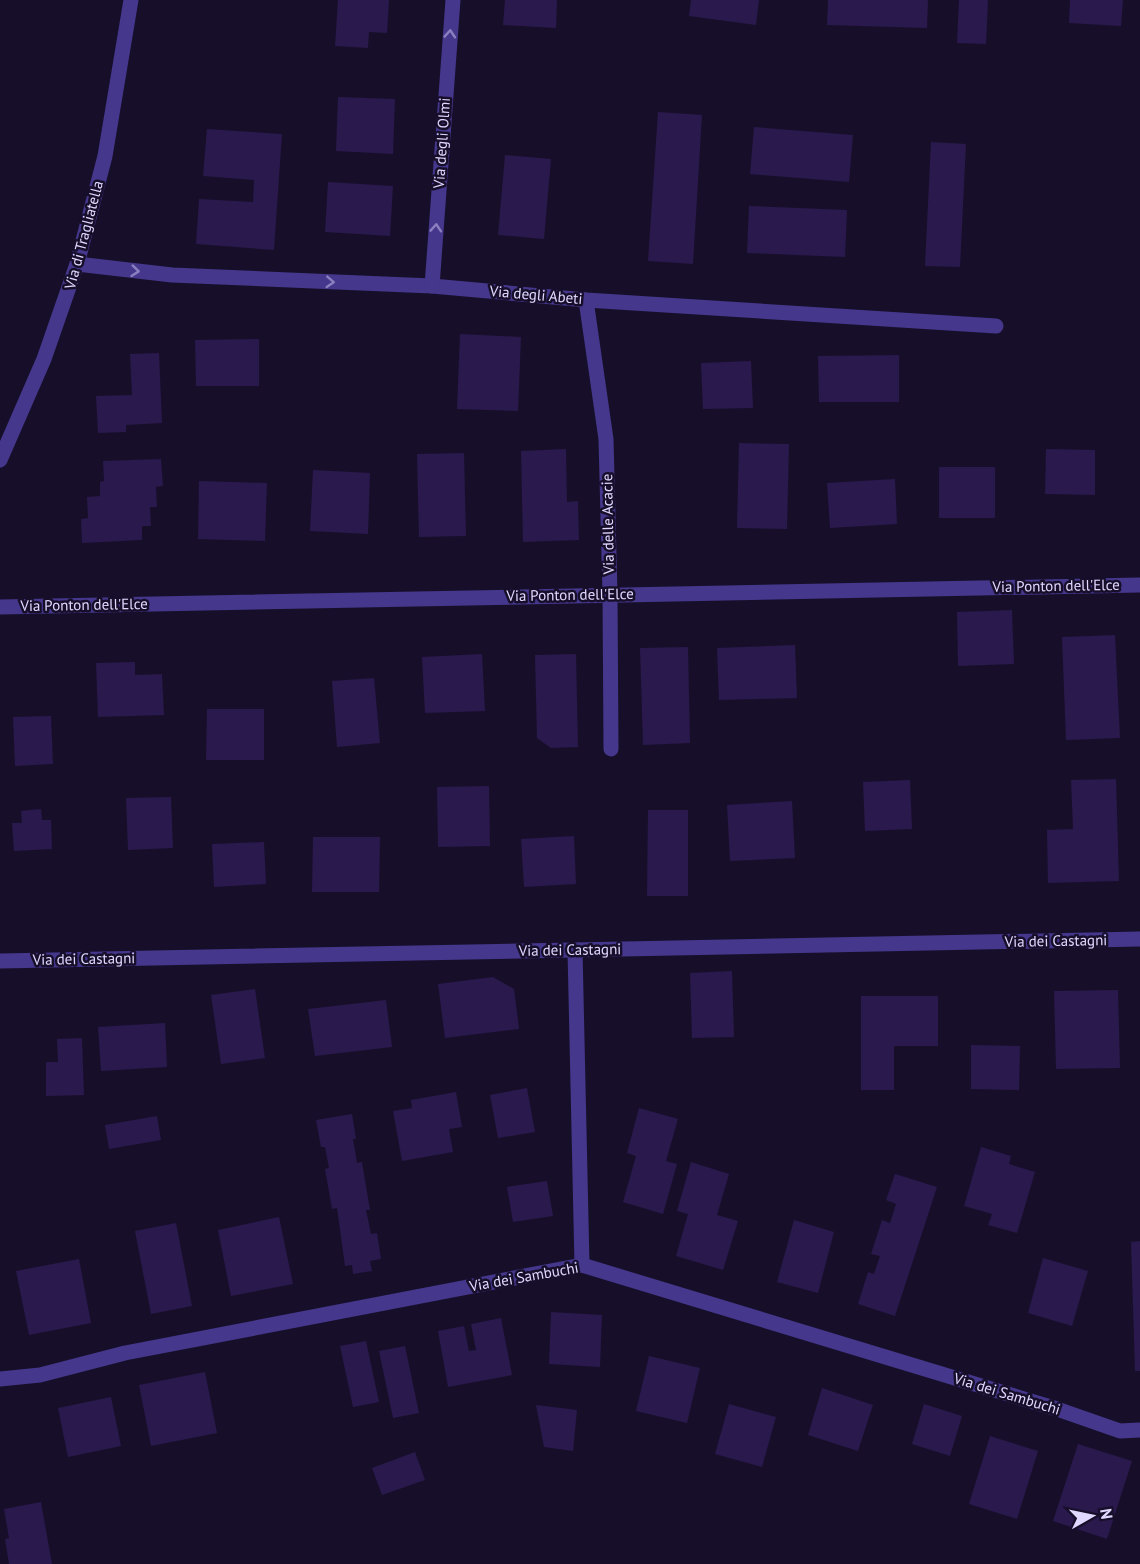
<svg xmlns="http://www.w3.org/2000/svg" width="1140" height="1564" viewBox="0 0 1140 1564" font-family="'PT Sans',sans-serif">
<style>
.building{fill:#2a194c}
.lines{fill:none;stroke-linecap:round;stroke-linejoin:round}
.minor{stroke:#45378c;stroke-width:15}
.oneway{stroke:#8b7fc0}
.labels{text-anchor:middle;stroke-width:5;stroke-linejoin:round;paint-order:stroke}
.street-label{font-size:15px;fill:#e1d8ff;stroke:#170f2a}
</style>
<rect width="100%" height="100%" fill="#170f2a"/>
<!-- building -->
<g class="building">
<path d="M338,0h51l-2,33 -18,-1 -1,16 -33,-2z"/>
<path d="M505,0h52l-1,28 -53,-3z"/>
<path d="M691,0h68l-3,25 -67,-9z"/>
<path d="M828,0h100l-1,28 -100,-3z"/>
<path d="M959,0h29l-2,44 -29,-1z"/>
<path d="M1070,0h53l-2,26 -52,-3z"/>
<path d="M338,97l57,2 -2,55 -57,-3z"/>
<path d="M658,112l44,3 -9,149 -45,-3z"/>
<path d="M754,127l99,8 -4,47 -99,-8z"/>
<path d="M207,129l75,5 -8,116 -78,-6 3,-45 54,3 1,-22 -51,-4z"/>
<path d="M931,142l35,2 -6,123 -35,-1z"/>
<path d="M505,155l46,4 -7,80 -46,-4z"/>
<path d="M328,182l65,4 -3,50 -65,-4z"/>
<path d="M749,206l98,4 -2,47 -98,-4z"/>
<path d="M460,334l61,3 -3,74 -61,-2z"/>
<path d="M259,339v47h-63l-1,-46z"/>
<path d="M159,353l3,70 -36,2v7l-28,1 -2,-37 36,-1 -2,-41z"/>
<path d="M899,355v47h-80l-1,-46z"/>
<path d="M751,361l2,47 -50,1 -2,-46z"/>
<path d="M739,443l50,1 -2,85 -50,-1z"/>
<path d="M566,449l1,53 11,-1 1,39 -56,2 -2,-91z"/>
<path d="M1046,449l49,1v45l-50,-1z"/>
<path d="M464,453l2,83 -47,1 -2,-83z"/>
<path d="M161,459l2,27 -7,1 1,20h-7l1,19h-9v14l-60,3 -1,-24 7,-1 -1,-21 13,-1v-14l4,-1 -1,-20z"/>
<rect x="939" y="467" width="56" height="51"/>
<path d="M313,470l57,3 -2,61 -58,-3z"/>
<path d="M895,479l2,45 -67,4 -3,-45z"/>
<path d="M199,481l68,2 -2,58 -67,-2z"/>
<path d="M1012,610l2,54 -56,2 -1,-54z"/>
<path d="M1115,635l5,103 -54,2 -4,-103z"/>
<path d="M795,645l2,53 -78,2 -2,-52z"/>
<path d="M688,647l2,96 -47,2 -3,-97z"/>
<path d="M482,654l3,57 -60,2 -3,-56z"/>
<path d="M576,654l2,93 -27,1 -14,-10 -2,-83z"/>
<path d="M135,662v13l27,-1 2,41 -66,2 -2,-54z"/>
<path d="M374,678l6,65 -43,4 -5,-66z"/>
<path d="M207,709h57v51h-58z"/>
<path d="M51,716l2,48 -38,2 -2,-49z"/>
<path d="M1116,779l3,102 -71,2 -1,-53 26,-1 -2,-49z"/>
<path d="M910,780l2,49 -47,2 -2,-49z"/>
<path d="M489,786l1,60 -52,1 -1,-60z"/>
<path d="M171,797l2,51 -45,2 -2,-52z"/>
<path d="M792,801l3,57 -65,3 -3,-56z"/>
<path d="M41,809l1,11h9l1,29 -38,2 -2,-28h10l-1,-12z"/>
<path d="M648,810h40v86h-41z"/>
<path d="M574,836l2,48 -52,3 -3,-48z"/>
<path d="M313,837h67l-1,55h-67z"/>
<path d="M264,842l2,42 -52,3 -2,-43z"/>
<path d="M732,971l2,66 -42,1 -2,-65z"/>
<path d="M493,977l21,12 5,40 -74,9 -7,-54z"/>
<path d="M255,989l10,69 -44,6 -10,-69z"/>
<path d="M1118,990l2,78 -64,1 -2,-78z"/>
<path d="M861,996h77v50h-44v44h-33z"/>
<path d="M386,1000l6,47 -77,9 -7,-47z"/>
<path d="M165,1023l2,44 -66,4 -3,-44z"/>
<path d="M82,1038l2,57 -38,1v-34h12l-1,-23z"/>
<path d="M971,1045l49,1 -1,44 -48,-1z"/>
<path d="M527,1088l8,44 -37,6 -8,-43z"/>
<path d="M456,1092l6,35 -13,2 4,23 -51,9 -9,-50 19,-3 -1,-8z"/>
<path d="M639,1108l39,11 -12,42 11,3 -14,50 -40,-12 13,-46 -9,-3z"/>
<path d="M352,1114l4,25h-3l4,24 5,-1 8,48h-4l5,24 6,-1 4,26 -11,2 2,10 -19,3 -1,-9 -7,1 -8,-58 -5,1 -7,-40 4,-1 -4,-21h-4l-5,-27z"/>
<path d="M157,1116l4,24 -52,9 -4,-24z"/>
<path d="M981,1147l30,9 -2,8 26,8 -18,61 -29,-8 4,-11 -28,-8z"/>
<path d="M691,1162l38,12 -12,41 21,6 -15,49 -47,-14 12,-42 -11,-3z"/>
<path d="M895,1174l42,13 -42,129 -37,-12 10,-32 6,2 6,-18 -9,-2 11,-34 8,3 6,-19 -10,-4z"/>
<path d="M547,1181l6,35 -40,6 -6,-35z"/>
<path d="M279,1217l14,67 -62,12 -13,-66z"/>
<path d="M794,1220l40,12 -16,61 -41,-11z"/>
<path d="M176,1223l16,83 -41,8 -16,-83z"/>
<path d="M1140,1241v130h-5l-4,-129z"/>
<path d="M1043,1258l45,13 -16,55 -44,-13z"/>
<path d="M79,1259l12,64 -62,12 -13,-64z"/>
<path d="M551,1312l51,3 -2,52 -51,-3z"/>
<path d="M501,1318l11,57 -64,12 -10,-56 26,-5 5,25 7,-1 -5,-26z"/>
<path d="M366,1341l13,61 -26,5 -13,-61z"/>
<path d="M405,1346l14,67 -26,5 -14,-67z"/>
<path d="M649,1356l51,12 -13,55 -51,-12z"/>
<path d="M205,1372l12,61 -66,13 -12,-61z"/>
<path d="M822,1388l51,17 -15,46 -50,-16z"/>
<path d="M111,1397l10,49 -53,11 -10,-49z"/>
<path d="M729,1404l47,13 -14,50 -47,-13z"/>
<path d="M924,1404l38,12 -12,40 -38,-12z"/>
<path d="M536,1405l41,5 -4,41 -29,-4z"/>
<path d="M990,1436l48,15 -21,68 -48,-15z"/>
<path d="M1078,1444l54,17 -25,78 -54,-18z"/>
<path d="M415,1452l10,28 -43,15 -10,-27z"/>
<path d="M41,1502l11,62h-43l-4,-25 4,-1 -5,-29z"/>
</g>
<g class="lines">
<!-- minor -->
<g class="minor">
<path d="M77,264l95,11 260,11 154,14 410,26"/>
<path d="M432,286l21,-286"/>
<path d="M586,300l20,139 4,155 1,155"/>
<path d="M0,460l44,-101 33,-95 28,-108 26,-156"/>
<path d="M0,607l1140,-22"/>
<path d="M575,950l7,315"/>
<path d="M0,961l1140,-22"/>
<path d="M0,1379l40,-4 85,-22 457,-88 475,144 63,22 20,-1"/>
</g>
</g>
<!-- one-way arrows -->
<defs><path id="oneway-chevron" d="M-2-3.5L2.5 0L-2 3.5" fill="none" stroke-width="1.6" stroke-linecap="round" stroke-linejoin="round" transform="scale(1.5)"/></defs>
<g class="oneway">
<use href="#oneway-chevron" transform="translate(450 34) rotate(-86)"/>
<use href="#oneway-chevron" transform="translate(436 228) rotate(-86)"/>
<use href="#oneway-chevron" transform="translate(135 271) rotate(6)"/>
<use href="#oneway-chevron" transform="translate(330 282) rotate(3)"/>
</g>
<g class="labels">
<!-- street labels -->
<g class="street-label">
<text transform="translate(442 143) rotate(-86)" y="5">Via degli Olmi</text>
<text transform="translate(84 235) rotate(-75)" y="5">Via di Tragliatella</text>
<text transform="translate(536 295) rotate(5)" y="5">Via degli Abeti</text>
<text transform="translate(608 524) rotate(-91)" y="5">Via delle Acacie</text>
<text transform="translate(1056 586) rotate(-1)" y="5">Via Ponton dell'Elce</text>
<text transform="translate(570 595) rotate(-1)" y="5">Via Ponton dell'Elce</text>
<text transform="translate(84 605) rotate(-1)" y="5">Via Ponton dell'Elce</text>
<text transform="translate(1056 941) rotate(-1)" y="5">Via dei Castagni</text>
<text transform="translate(570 950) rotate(-1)" y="5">Via dei Castagni</text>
<text transform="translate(84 959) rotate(-1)" y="5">Via dei Castagni</text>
<text transform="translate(524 1277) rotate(-10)" y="5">Via dei Sambuchi</text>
<text transform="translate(1007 1394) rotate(17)" y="5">Via dei Sambuchi</text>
</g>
</g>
<!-- north arrow -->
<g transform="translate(1092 1516) rotate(81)" stroke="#170f2a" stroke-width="4.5" paint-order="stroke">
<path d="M0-4.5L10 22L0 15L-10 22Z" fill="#e1d8ff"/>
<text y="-9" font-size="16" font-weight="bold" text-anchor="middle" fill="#e1d8ff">N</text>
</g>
</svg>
